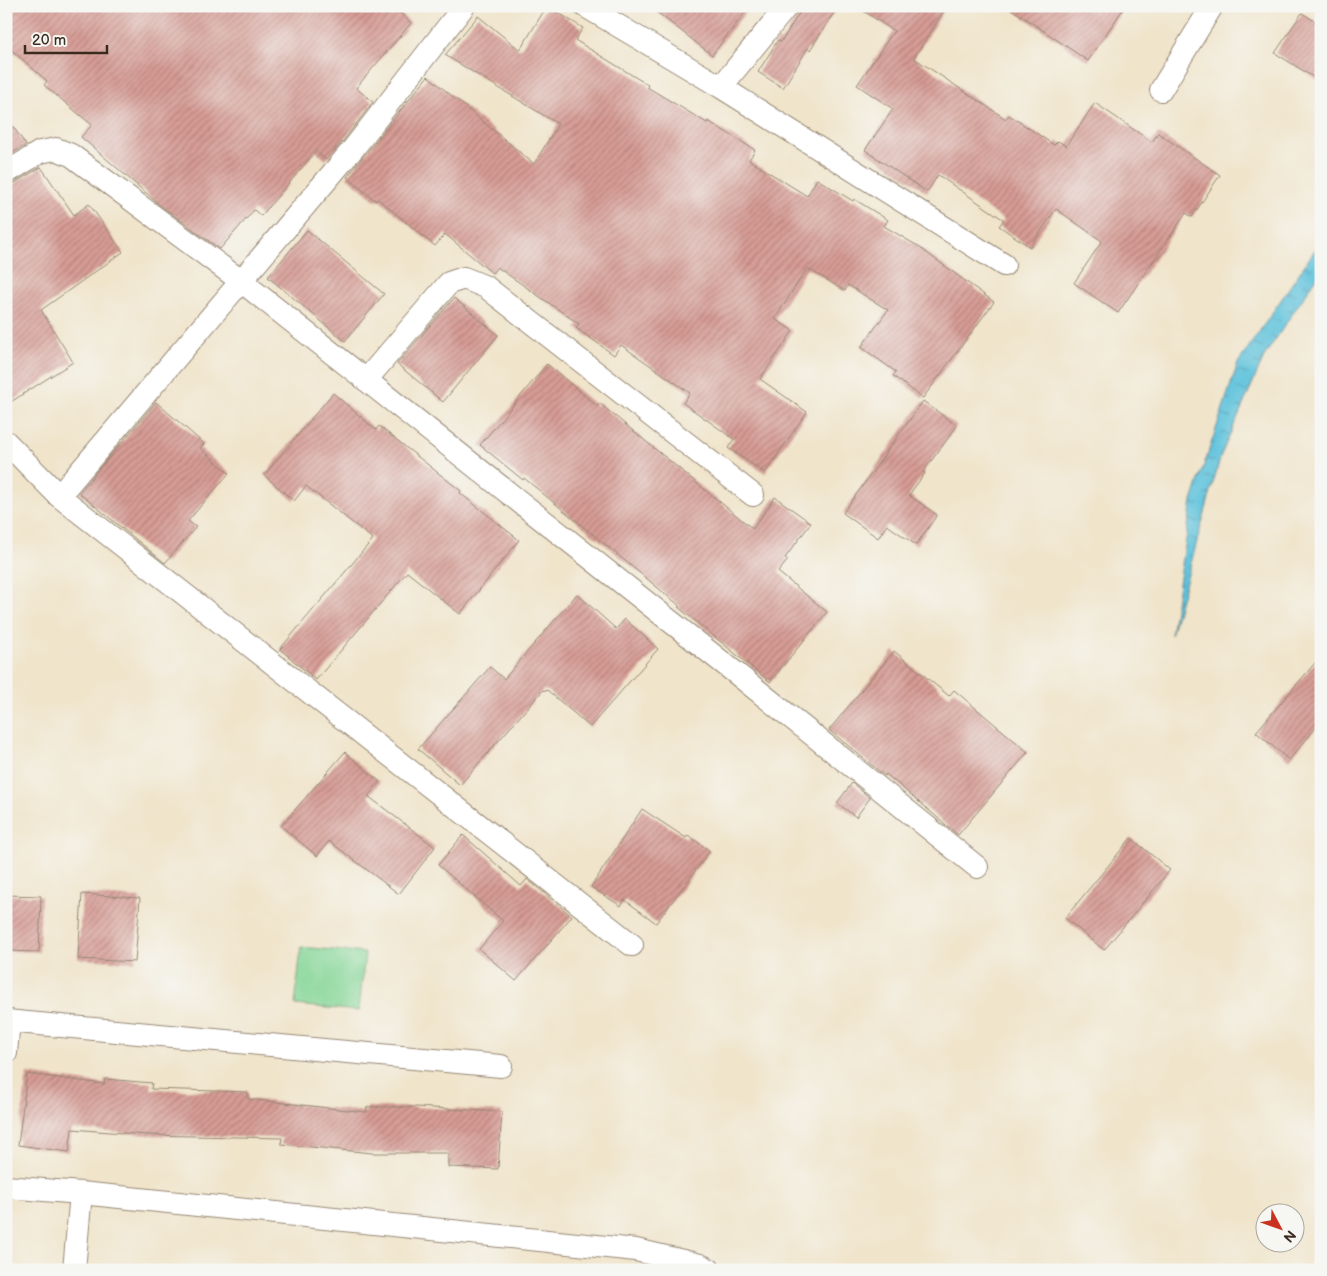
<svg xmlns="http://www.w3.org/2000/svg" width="1327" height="1276" viewBox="0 0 1327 1276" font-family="'Balsamiq Sans',sans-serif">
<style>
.grass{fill:#84d596;stroke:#60805a}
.water{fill:url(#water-ripples);stroke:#4c767d}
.building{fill:url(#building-hatch)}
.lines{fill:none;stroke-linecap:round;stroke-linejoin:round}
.street-casing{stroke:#968774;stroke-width:24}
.street{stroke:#fff;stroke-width:22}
</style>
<defs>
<pattern id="water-ripples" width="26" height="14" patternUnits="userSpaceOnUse" patternTransform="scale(1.25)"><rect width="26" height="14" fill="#5ec2dc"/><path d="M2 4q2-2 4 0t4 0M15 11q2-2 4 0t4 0" fill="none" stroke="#4f9eb2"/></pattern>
<pattern id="building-hatch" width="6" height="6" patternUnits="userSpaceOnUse" patternTransform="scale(1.25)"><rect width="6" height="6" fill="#d79c95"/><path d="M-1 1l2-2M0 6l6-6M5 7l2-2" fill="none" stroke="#b07f79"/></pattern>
</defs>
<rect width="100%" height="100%" fill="#f6f6f2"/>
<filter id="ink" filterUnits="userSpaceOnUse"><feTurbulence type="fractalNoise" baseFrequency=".02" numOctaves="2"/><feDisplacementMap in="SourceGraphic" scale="10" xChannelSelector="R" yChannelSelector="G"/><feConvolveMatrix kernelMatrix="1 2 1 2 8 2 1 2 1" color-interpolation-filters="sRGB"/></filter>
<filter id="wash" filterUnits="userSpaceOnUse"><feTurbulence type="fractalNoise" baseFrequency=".0096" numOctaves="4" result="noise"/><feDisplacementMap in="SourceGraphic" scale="20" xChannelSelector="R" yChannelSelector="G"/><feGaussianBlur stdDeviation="1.12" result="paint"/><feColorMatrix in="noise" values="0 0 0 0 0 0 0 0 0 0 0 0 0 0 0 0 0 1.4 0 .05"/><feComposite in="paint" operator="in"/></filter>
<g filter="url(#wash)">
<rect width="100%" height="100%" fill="#f0e4ca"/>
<!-- grass -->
<path class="grass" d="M301,947l64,6 -6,58 -64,-6z"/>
<!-- water -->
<path class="water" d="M1321,241v30l-56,84 -44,100 -50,180 21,-134 46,-138z"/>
<g id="blocks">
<!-- building -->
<g class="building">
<path d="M6,6h386l19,17 -55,65 17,14 -30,39 -17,19 -10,-9 -55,65 -7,-6 -34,39 -60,-44 -79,-68 11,-12 -48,-40 3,-4 -41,-36z"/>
<path d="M547,6l36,22 -8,12 73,45 -1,2 60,36 1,-2 47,29 -6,10 58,36 10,-17 36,22 1,-2 34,21 -4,6 32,19 78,57 -71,96 -30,-22 3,-4 -35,-25 27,-37 -40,-25 -3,6 -38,-23 -32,51 18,12 -33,48 47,33 -42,61 -37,-25 6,-9 -51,-36 7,-10 -69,-48 -7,10 -38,-27 3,-4 -82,-57 -5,6 -47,-39 -10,12 -57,-47 -2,2 -29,-24 81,-101 106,88 24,-40 -113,-69 33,-39 42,34z"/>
<path d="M649,6h101l-38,49z"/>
<path d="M804,6h34l-28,44 -2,-2 -25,40 -25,-16 20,-32 3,2z"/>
<path d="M856,6h91l-33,52 92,61 3,-4 45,30 4,-4 8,5 29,-43 57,39 6,-9 62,42 -28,42 -6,-4 -68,100 -44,-30 28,-42 -46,-32 -26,38 -31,-21 5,-6 -66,-45 -11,17 -62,-42 28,-41 -36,-24 37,-54z"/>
<path d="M1007,6h118l-37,55z"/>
<path d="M1302,13l19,12v57l-46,-29z"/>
<path d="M6,117l20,28 -20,12z"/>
<path d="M41,167l33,48 15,-11 34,48 -82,58 32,52 -67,43v-219l7,-2z"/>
<path d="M307,230l77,64 -39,47 -77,-64z"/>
<path d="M454,298l44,37 -55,67 -46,-38z"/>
<path d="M547,364l50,42 2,-3 154,126 22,-32 36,26 -26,35 3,2 -10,12 49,40 -57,70 -92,-75 2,-1 -95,-78 -61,-50 -1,2 -43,-35z"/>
<path d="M333,393l43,37 3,-4 82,65 -1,2 59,47 -59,74 -53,-42 -91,108 -36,-31 93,-110 -67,-53 -12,15 -30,-26z"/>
<path d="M923,401l34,25 -34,46 2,1 -16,22 28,20 -21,30 -29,-20 -9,13 -35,-25z"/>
<path d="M156,402l48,42 -4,4 29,25 -41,48 8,6 -31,36 -86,-70z"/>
<path d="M577,594l39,35 9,-10 33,30 -68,78 -43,-37 -1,1 -3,-1 -83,95 -42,-36 72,-82 14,12z"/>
<path d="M894,651l55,45 5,-6 74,62 -70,83 -72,-61 -1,2 -56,-46z"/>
<path d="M1321,656v66l-32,38 -33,-28z"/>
<path d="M345,752l35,30 -12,14 67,51 -36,47 -70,-53 -12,15 -36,-30z"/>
<path d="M852,783l18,15 -14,19 -19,-14z"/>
<path d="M642,809l44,29 2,-3 22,16 -54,72 -31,-23 -4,6 -30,-19z"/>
<path d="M463,835l58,51 6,-7 45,37 -56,65 -37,-32 24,-28 -65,-56z"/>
<path d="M1131,838l39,32 -66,80 -39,-32z"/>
<path d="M82,894l58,4 -5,64 -57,-3z"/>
<path d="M6,895l35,1 -2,56 -33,-1z"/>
<path d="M27,1074l77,10 1,-5 47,4 -1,6 97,3v7l118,13 1,-5h48l87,5 -4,57 -50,-2v-14h-76l-91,-9 1,-6 -135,-3 -75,-6 -3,23 -51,-7z"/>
</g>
</g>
</g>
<g filter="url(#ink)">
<use href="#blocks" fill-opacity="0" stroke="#968774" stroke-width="1"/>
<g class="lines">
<defs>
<g id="street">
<path d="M585,6l136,81 283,178"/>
<path d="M721,87l66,-81"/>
<path d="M1161,90l51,-84"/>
<path d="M6,173l34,-21 16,-3 15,6 170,126 501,397 235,189"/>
<path d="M366,380l83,-97 15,-5 22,9 267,208"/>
<path d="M6,442l53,54 573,449"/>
<path d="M59,496l294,-347 111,-143"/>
<path d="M6,1021l495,45"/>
<path d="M6,1053l3,-32"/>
<path d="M6,1187l75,6 555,57 64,15 10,5"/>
<path d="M74,1270l7,-77"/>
</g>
</defs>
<!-- street casing -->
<use href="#street" class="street-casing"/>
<!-- street -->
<use href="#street" class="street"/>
</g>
</g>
<!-- margin -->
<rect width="1327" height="1276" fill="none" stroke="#f6f6f2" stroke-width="25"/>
<!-- north arrow -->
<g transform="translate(1280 1228) rotate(131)"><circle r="24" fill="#f6f6f2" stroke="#aba49d"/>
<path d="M0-4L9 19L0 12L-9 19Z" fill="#c8321e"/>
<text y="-8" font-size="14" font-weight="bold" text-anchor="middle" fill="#3b2a1e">N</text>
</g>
<!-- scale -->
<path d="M25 45v8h82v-8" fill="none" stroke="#3b2a1e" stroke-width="2.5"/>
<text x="32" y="45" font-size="15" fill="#3b2a1e" stroke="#f6f6f2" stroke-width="4" paint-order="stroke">20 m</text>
</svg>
